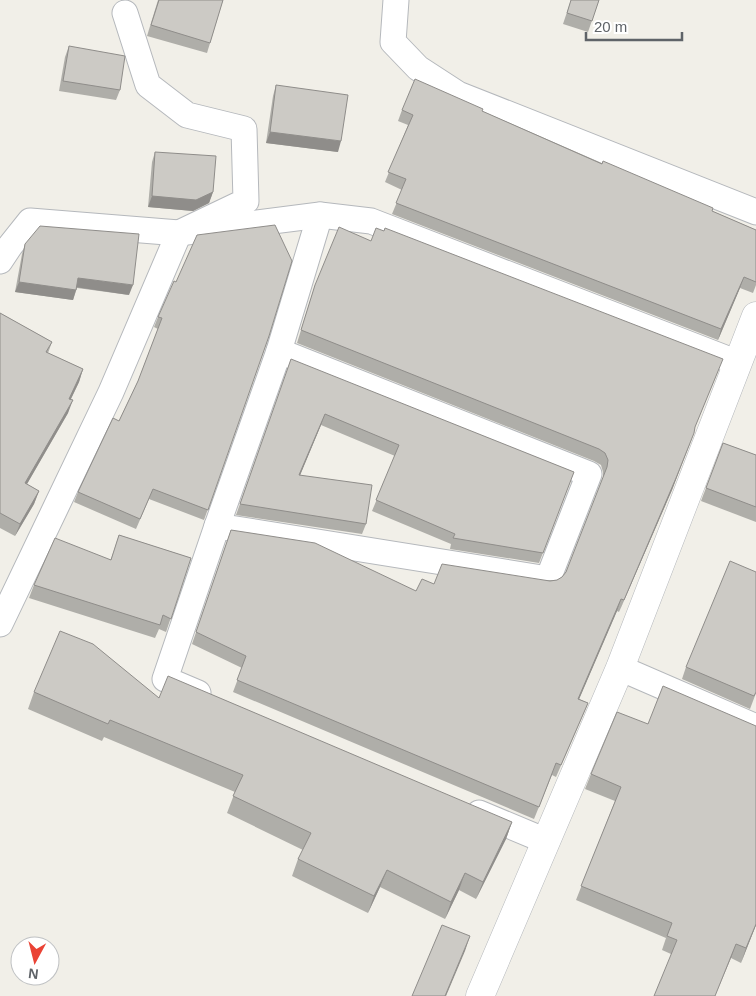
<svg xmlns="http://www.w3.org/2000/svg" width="756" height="996" viewBox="0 0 756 996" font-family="Helvetica,sans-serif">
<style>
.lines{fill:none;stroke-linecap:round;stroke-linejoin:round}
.minor-casing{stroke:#b5b8bc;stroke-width:27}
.tertiary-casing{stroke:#b5b8bc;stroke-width:29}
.minor{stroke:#fff;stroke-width:25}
.tertiary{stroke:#fff;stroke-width:28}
.wall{fill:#afaea9}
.shaded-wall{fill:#8f8d8a}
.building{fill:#cccac5;stroke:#8f8d8a}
</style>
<rect width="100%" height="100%" fill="#f1efe8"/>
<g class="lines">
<defs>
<g id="minor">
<path d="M396,0l-3,42 25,26 40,26 298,118"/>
<path d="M0,261l10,-15 20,-25 149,12 141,-18 51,6 367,142"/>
<path d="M217,526l331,53 41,-105 -310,-123"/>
<path d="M0,624l111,-232 68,-159 67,-32 -2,-72 -57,-14 -39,-30 -23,-72"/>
<path d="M620,668l136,59"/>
<path d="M198,693l-33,-14 52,-153 62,-175 41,-136"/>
<path d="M479,813l67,28"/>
</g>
<path id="tertiary" d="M480,996l140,-328 136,-352"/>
</defs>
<!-- minor casing -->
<use href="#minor" class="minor-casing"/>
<!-- tertiary casing -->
<use href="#tertiary" class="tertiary-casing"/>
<!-- minor -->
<use href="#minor" class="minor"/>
<!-- tertiary -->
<use href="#tertiary" class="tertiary"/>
</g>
<!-- wall -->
<g class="wall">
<path d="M158,0h65l-16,53 -60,-17z"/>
<path d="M571,0h28l-11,32 -25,-8z"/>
<path d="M69,46l51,44 -4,10 -57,-9 6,-34z"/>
<path d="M276,85l62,67 -72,-9 7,-47z"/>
<path d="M402,110l80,1 274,119v55l-3,8 -13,-5 -22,52 -326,-126 10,-24 -17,-8 23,-57 -10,-4z"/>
<path d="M155,152l58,40 -4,11 -16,8 -45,-4 4,-45z"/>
<path d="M371,241l347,130 -24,58 -22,61 -53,122 -2,-1 -38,88 9,4 -5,12 -27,62 -4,-2 -18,44 -301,-127 9,-24 -50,-24 39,-114 185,61 18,-7 123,-4 5,-3 4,-5 37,-94v-6l-2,-7 -7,-4 -297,-118 18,-58z"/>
<path d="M25,244l104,51 -52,-7 -4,12 -58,-8 7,-38z"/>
<path d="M0,313l52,29 -4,11 35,16 -4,13 -8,17 -3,14 -41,71 12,7 -5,13 -19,32 -15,-8z"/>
<path d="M158,317l111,19 -65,184 -55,-21 -13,30 -62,-27 4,-10 41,-71 19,-40 20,-52 -4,-2z"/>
<path d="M291,360l283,112 -35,91 -89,-14 1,-5 -79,-33 23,-55 -74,-31 -21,50 66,49 -4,10 -126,-19z"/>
<path d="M723,443l33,12v67l-55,-21z"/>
<path d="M119,535l72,23 -25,74 -7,-3 -4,9 -126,-40 5,-13 77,-26z"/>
<path d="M686,667l70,26 -6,16 -68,-30z"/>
<path d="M34,692l125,6 353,124 -6,17 -30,60 -17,-9 -14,29 -65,-32 -12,26 -76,-37 6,-17 5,-9 -76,-37 8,-21 -131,-55 -2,4 -74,-32z"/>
<path d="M648,724l108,2v199l-15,38 -10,-5 -60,-4 -9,-4 4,-12 -90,-38 39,-99 -30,-12 6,-15z"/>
</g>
<!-- shaded-wall -->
<g class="shaded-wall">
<path d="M270,132l71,9 -3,11 -72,-9z"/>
<path d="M213,192l-4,11 -16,8 -45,-4 4,-11z"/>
<path d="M744,277l-4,11 -22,52 3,-11z"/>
<path d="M78,278l55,7 -4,10 -54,-8z"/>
<path d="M19,282l57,8 -3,10 -58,-8z"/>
<path d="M83,369l-4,13 -14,29 4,-12z"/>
<path d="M73,400l-5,13 -48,83 5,-13z"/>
<path d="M325,414l-4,11 -25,60 3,-10z"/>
<path d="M694,433l-22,57 -53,122 5,-12z"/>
<path d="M39,491l-5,13 -19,32 5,-12z"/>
<path d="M621,599l-4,12 -43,100 4,-12z"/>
<path d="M512,822l-6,17 -30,60 7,-17z"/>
<path d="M387,870l-7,17 -12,26 6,-17z"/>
<path d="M465,873l-6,17 -14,29 6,-17z"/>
<path d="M756,924v1l-15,38 5,-15z"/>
<path d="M470,936l-5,15 -19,45h-1z"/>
<path d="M736,944l-5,14 -16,38z"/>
</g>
<!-- building -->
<g class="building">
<path d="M159,0h64l-13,43 -59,-18z"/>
<path d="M571,0h28l-7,21 -25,-8z"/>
<path d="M69,46l56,10 -5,34 -57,-9z"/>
<path d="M415,79l68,30 -1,2 120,53 1,-3 110,47 -1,3 44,19v52l-12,-5 -23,52 -325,-126 10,-24 -18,-7 25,-57 -11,-5z"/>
<path d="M276,85l72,10 -7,46 -71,-9z"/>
<path d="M155,152l61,4 -3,36 -17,8 -44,-4z"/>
<path d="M275,225l17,36 -23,75 -61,174 -55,-21 -13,30 -62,-27 35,-74 6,3 19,-40 24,-63 -4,-1 16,-36 2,1 21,-47z"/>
<path d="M40,226l99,8 -6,51 -55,-7 -2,12 -57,-8 6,-38z"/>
<path d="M339,227l32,14 5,-13 8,3 1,-3 338,131 -28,68 -1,6 -18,45 -52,122 -3,-1 -43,100 10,4 -27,62 -5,-2 -17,44 -302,-127 9,-24 -50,-24 35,-102 84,13 101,48 6,-12 12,5 8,-20 108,17 7,-1 5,-3 4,-5 41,-105 1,-7 -3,-7 -6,-4 -298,-119 14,-45z"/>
<path d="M0,313l52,29 -6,10 37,17 -14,30 4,1 -48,83 14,8 -19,33 -20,-11z"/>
<path d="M291,359l283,113 -31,81 -90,-15 2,-4 -79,-34 23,-55 -74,-31 -26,61 73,10 -6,39 -126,-20z"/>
<path d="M723,443l33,12v52l-50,-19z"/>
<path d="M119,535l72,23 -20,61 -8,-4 -3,10 -126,-40 21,-47 56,22z"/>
<path d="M730,561l26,11v120l-2,4 -68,-29z"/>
<path d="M60,631l33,13 66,54 9,-22 344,146 -29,60 -18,-9 -14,29 -64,-32 -13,26 -76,-37 13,-26 -78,-37 10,-21 -133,-55 -2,4 -74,-32z"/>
<path d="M663,686l93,40v198l-10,24 -10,-4 -21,52h-61l23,-56 -10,-4 5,-13 -91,-37 40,-99 -30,-13 26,-62 31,12z"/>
<path d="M442,925l28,11 -25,60h-33z"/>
</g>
<!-- north arrow -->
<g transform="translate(35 961) rotate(187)"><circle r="24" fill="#ffffff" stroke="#bfc1c3"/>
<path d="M0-4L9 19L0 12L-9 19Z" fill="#ea4335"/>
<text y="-8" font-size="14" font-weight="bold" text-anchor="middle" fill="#5f6368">N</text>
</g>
<!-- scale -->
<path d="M586 32v8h96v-8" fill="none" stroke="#5f6368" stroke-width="2.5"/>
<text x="594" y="32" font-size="15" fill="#5f6368" stroke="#ffffff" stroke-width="4" paint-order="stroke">20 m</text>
</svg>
